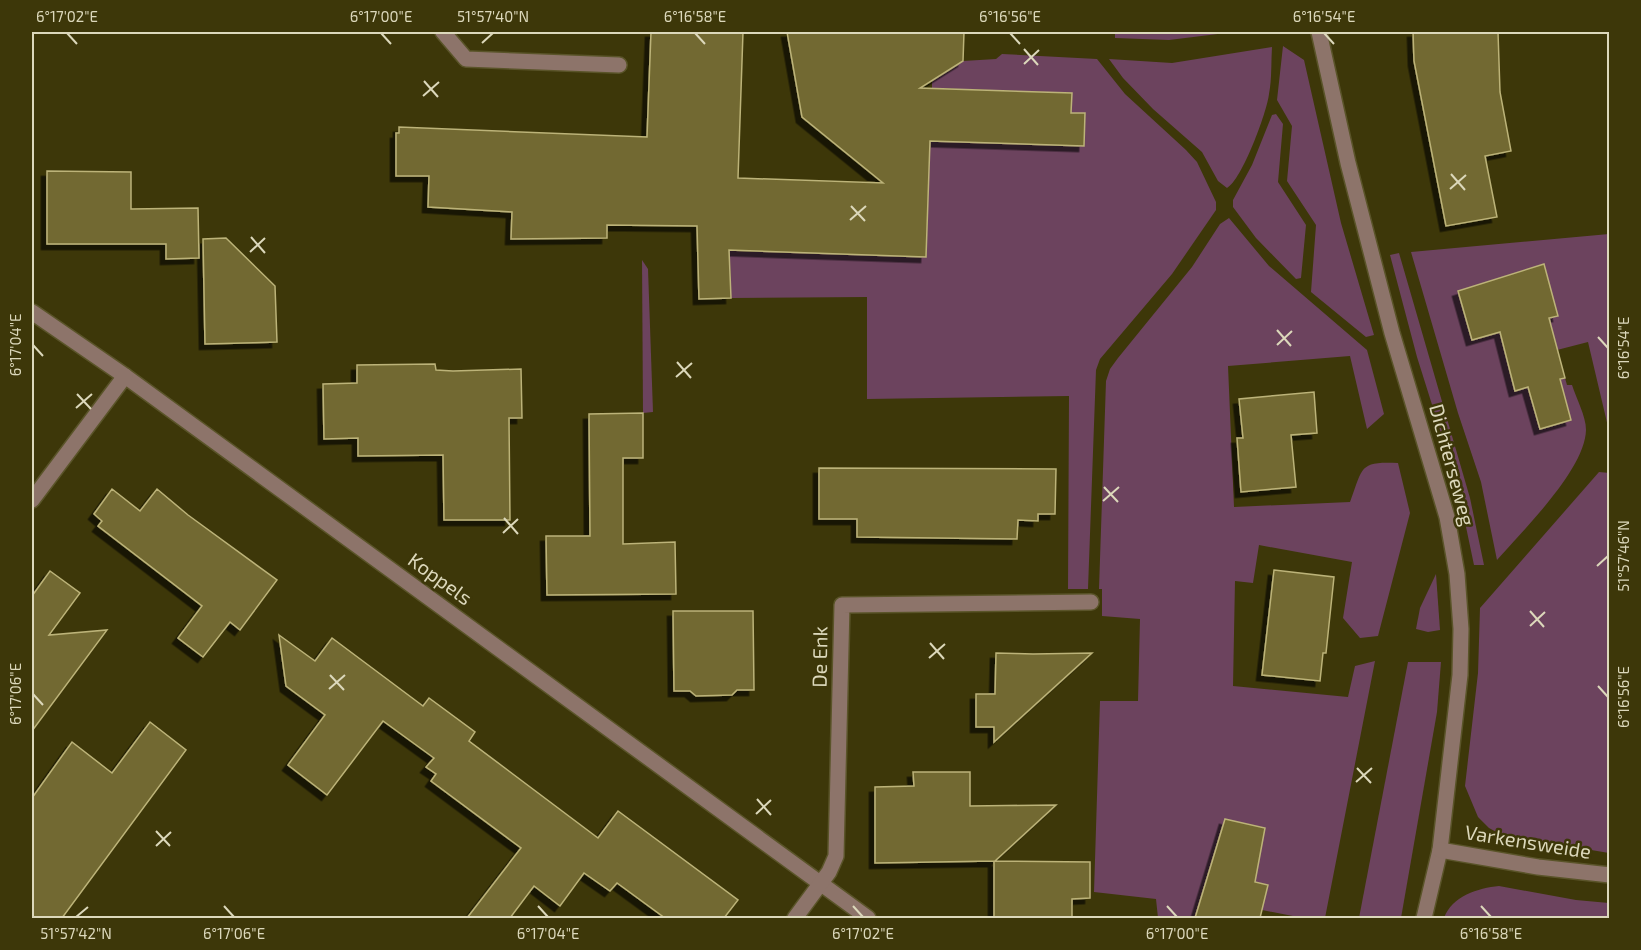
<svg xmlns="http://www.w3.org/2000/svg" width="1641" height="950" viewBox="0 0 1641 950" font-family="'Exo 2',sans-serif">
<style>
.green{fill:#6c435e}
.building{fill:#726930;stroke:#bcb379;stroke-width:1.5;filter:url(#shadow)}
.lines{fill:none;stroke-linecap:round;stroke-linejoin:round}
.minor-casing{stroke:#5a5429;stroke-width:18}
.minor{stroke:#8d746a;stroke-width:15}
.ticks{fill:none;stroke:#dcd8bb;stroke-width:2}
.labels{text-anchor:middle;stroke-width:5;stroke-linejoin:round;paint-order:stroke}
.street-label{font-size:20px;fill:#dcd8bb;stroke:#3d3709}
.neatline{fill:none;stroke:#dcd8bb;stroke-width:2}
.ticks-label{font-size:15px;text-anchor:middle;fill:#dcd8bb}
</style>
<defs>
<filter id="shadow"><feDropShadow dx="-5.5" dy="5.5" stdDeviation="0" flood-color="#0009"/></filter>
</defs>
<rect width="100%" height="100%" fill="#3d3709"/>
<!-- green -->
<g class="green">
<path d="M1115,32h119l-65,8 -54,-2z"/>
<path d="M1283,46l21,14 37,163 33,112 -8,2 -55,-45 5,-67 -29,-44 5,-55 -15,-26z"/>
<path d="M1272,47c-1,15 0,32 -3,47 -2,18 -27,86 -42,94l-9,-7 -16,-29 -49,-43 -30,-31 -14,-19 63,4z"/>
<path d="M1002,54l95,5 28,35 61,56 11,12 19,40v8l-44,64 -72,85 -4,11 -8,219h-20l1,-193 -202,3v-102l-136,1 -1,-37 -28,1 1,-12 223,7 4,-116 154,4 1,-31 -14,-1v-20l-139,-5v-9l31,-18 33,-2z"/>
<path d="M1276,114l7,10 -5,58 28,43 -5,53 -5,1 -40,-41 -23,-31v-7l19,-35 20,-50z"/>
<path d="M1229,218l40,48 98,84 17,64 -17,15 -17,-73 -122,10 6,141 116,-5c13,-34 8,-41 48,-39l12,50 -32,123 -18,2 -17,-20 9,-56 -93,-17 -6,38 -18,-2 -2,105 115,11 7,-31 20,-5 -50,257h-22l-41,-8 -40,8h-64l-2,-19 -62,-7 6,-191h38l2,-82 -38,-3v-27h-3l7,-208 4,-12 8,-11 74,-91 28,-43z"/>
<path d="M1609,234v197l-21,-89 -31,8 10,35h5c4,13 14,31 14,45 -1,40 -63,100 -89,130l-16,-78 -23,-69 -47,-161z"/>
<path d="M1399,253l71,245 14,67h-10l-17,-81 -40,-127 -27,-102z"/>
<path d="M642,260l6,9 5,143 -10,1z"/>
<path d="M1599,472l11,1 -1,380 -107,-18 -13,-7 -11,-11 -13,-31 13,-113 2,-65z"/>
<path d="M1436,574l4,56 -12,2 -12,-3 4,-21z"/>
<path d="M1408,662h33l-4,50 -36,206h-42z"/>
<path d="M1499,886l77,14 33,3v15h-165c8,-22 34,-30 55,-32z"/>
</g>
<!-- building -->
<g class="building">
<path d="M651,32h92l-5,146 145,5 -81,-66 -15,-85h177l-1,29 -43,27 152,5 -1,20h14l-1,33 -154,-5 -4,116 -197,-7 2,48 -32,1 -2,-73 -90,-1v13l-96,1 1,-27 -84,-5 1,-31h-33v-43h3v-6l248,10z"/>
<path d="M1413,32h85l2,60 11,59 -26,5 12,61 -51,9 -32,-165z"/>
<path d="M47,171l84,1v37l67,-1 1,50 -33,1v-15h-119z"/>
<path d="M226,238l49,48 2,56 -72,2 -2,-105z"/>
<path d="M1544,264l14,52 -9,2 16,60 -5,1 11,41 -31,9 -12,-42 -13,4 -15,-59 -28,8 -14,-49z"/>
<path d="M435,364l1,6 17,1 68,-2 1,49h-13l1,102h-66l-1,-65 -85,1v-18l-34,1 -1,-55 34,-1v-18z"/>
<path d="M1314,392l3,41 -26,2 5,52 -55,5 -4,-54h6l-4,-39z"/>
<path d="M643,413v45h-20v86l52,-2 1,52 -129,1 -1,-59h44l-1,-122z"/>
<path d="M819,468l237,1 -1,45h-17v7l-20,-1 -1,19 -160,-2v-18h-38z"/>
<path d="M112,489l28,22 17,-22 31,26 89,65 -37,50 -10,-8 -27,35 -25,-19 24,-32 -104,-80 4,-5 -8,-7z"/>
<path d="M1274,570l60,7 -8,76h-3l-3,28 -58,-6z"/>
<path d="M50,571l30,22 -31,42 58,-5 -75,101v-135z"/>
<path d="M673,611h80l1,79h-17l-5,5 -36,1 -6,-5h-16z"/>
<path d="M279,635l36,26 17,-23 91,68 6,-8 46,34 -6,9 129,97 20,-27 120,89 -14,18h-59l-48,-35 -7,8 -26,-18 -24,33 -26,-20 -24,32h-43l54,-70 -90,-67 5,-7 -10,-7 8,-9 -51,-37 -56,74 -39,-30 37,-50 -39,-29z"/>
<path d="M996,653l37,1 59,-1 -98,89v-15h-18v-33h19z"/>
<path d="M150,722l36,28 -124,168h-30v-120l40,-56 40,31z"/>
<path d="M913,772h57v34l86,-1 -61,56 95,1v36l-18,1v19h-78v-57l-119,2v-76l39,-1z"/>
<path d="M1225,819l40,9 -10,54 13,3 -8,33h-65z"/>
</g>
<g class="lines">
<defs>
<g id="minor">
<path d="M443,32l23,27 153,6"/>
<path d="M1319,32l29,131 44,170 55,184 10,57 4,55 -1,46 -20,175 -16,68"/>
<path d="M32,312l93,64 743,542"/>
<path d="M32,500l93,-124"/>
<path d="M1440,850l98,17 72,8"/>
<path d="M795,918l34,-46 7,-16 6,-251 249,-3"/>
</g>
</defs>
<!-- minor casing -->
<use href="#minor" class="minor-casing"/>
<!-- minor -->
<use href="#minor" class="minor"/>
</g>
<!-- ticks -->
<path class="ticks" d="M67,33l10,11M381,33l10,11M695,33l10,11M1010,33l10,11M1324,33l10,11M482,43l11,-10M1024,49l14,16M1024,64l15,-14M424,81l14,16M423,96l16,-14M1451,174l14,16M1450,189l16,-14M851,206l14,15M850,220l16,-14M251,237l14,16M250,252l15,-14M1277,330l14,16M1598,337l10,11M33,345l10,11M1277,345l15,-14M677,362l14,16M676,377l16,-14M77,394l14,15M76,408l16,-14M1104,487l14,15M1103,501l16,-14M504,518l14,16M503,533l15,-14M1597,566l11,-10M1530,611l14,16M1530,626l15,-14M930,643l14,16M929,658l16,-14M330,675l14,15M1598,686l10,11M329,689l16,-14M33,694l10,11M1357,768l14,15M1356,782l16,-14M757,799l14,16M756,814l15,-14M156,831l14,15M156,846l15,-14M224,906l10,11M538,906l10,11M853,906l10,11M1167,906l10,11M1481,906l10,11M76,917l12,-10"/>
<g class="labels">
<!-- street labels -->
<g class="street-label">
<text transform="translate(1452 465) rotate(75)" y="7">Dichterseweg</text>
<text transform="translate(440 579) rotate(36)" y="7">Koppels</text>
<text transform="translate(820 657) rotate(-89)" y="7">De Enk</text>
<text transform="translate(1528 842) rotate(9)" y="7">Varkensweide</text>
</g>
</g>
<!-- border -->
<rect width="1641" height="950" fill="none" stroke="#3d3709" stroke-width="66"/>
<rect x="33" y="33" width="1575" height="884" class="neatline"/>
<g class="ticks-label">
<text x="67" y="22">6°17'02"E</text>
<text x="381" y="22">6°17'00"E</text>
<text x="493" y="22">51°57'40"N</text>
<text x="695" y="22">6°16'58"E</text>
<text x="1010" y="22">6°16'56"E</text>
<text x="1324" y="22">6°16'54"E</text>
<text transform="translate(16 345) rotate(-90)" y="5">6°17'04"E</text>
<text transform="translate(1624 348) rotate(-90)" y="5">6°16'54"E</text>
<text transform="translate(1624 556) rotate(-90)" y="5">51°57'46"N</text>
<text transform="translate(16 694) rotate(-90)" y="5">6°17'06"E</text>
<text transform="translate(1624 697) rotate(-90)" y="5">6°16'56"E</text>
<text x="76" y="939">51°57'42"N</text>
<text x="234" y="939">6°17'06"E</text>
<text x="548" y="939">6°17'04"E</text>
<text x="863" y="939">6°17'02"E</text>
<text x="1177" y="939">6°17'00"E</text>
<text x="1491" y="939">6°16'58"E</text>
</g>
</svg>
